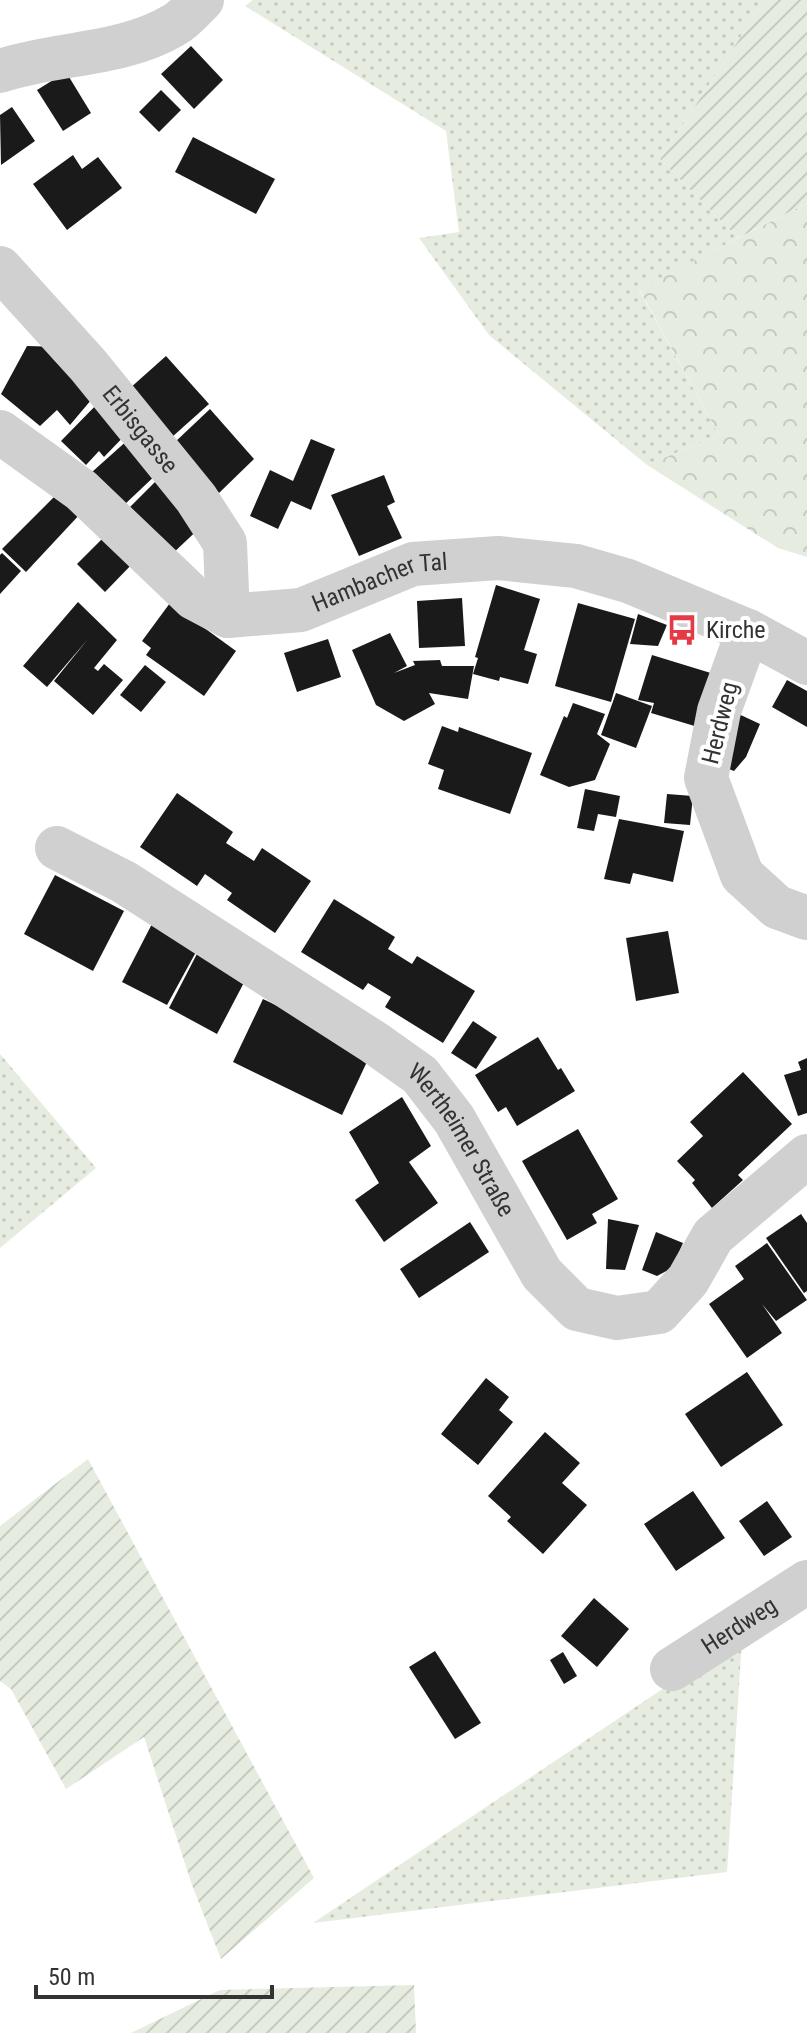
<svg xmlns="http://www.w3.org/2000/svg" width="807" height="2033" viewBox="0 0 807 2033" font-family="'Roboto Condensed',sans-serif">
<style>
.grass{fill:url(#grass-dots)}
.forest{fill:url(#forest-crowns)}
.garden{fill:url(#garden-furrows)}
.building{fill:#1a1a1a}
.lines{fill:none;stroke-linecap:round;stroke-linejoin:round}
.minor{stroke:#d0d0d0;stroke-width:44}
.labels{text-anchor:middle;stroke-width:8;stroke-linejoin:round;paint-order:stroke}
.street-label{font-size:24px;fill:#333;stroke:#fff}
.poi-label{font-size:24px;fill:#333;stroke:#fff;text-anchor:start}
</style>
<defs>
<pattern id="grass-dots" width="8" height="8" patternUnits="userSpaceOnUse" patternTransform="scale(2)"><rect width="8" height="8" fill="#e6ecdf"/><path d="M2 2h.1M6 6h.1" fill="none" stroke="#c6cbc0" stroke-width="1.8" stroke-linecap="round"/></pattern>
<pattern id="forest-crowns" width="20" height="18" patternUnits="userSpaceOnUse" patternTransform="scale(2)"><rect width="20" height="18" fill="#e6ecdf"/><path d="M2 6a3 3 0 1 1 6 0M12 15a3 3 0 1 1 6 0" fill="none" stroke="#c6cbc0"/></pattern>
<pattern id="garden-furrows" width="10" height="10" patternUnits="userSpaceOnUse" patternTransform="scale(2)"><rect width="10" height="10" fill="#e6ecdf"/><path d="M-1 1l2-2M0 10L10 0M9 11l2-2" fill="none" stroke="#c6cbc0"/></pattern>
</defs>
<rect width="100%" height="100%" fill="#fff"/>
<!-- grass -->
<g class="grass">
<path d="M253,0h512l-105,159 78,79 -99,52 80,145 -72,30 -158,-130 -70,-97 40,-6 -13,-101 -201,-125z"/>
<path d="M0,1054l96,114 -96,80z"/>
<path d="M743,1624l-16,248 -414,51 363,-243z"/>
</g>
<!-- forest -->
<path class="forest" d="M807,203v354l-29,-9 -131,-83 72,-30 -80,-146z"/>
<!-- garden -->
<g class="garden">
<path d="M765,0h42v203l-69,35 -78,-79z"/>
<path d="M88,1459l226,419 -93,81 -29,-74 -48,-148 -78,52 -55,-100 -11,-8v-155z"/>
<path d="M414,1985l2,48h-285l89,-43z"/>
</g>
<!-- building -->
<g class="building">
<path d="M191,46l32,34 -29,29 -33,-35z"/>
<path d="M66,72l25,41 -28,18 -26,-41z"/>
<path d="M161,90l20,20 -22,22 -20,-20z"/>
<path d="M12,107l23,34 -34,24 -1,-50z"/>
<path d="M193,137l82,42 -19,35 -81,-42z"/>
<path d="M73,155l9,14 16,-12 24,31 -55,42 -34,-46z"/>
<path d="M27,346l35,1 35,46 -27,32 -13,-15 -17,16 -39,-32z"/>
<path d="M166,356l43,48 -37,33 -43,-48z"/>
<path d="M102,399l30,29 -28,29 -5,-6 -13,14 -25,-24z"/>
<path d="M210,409l44,50 -35,34 -45,-50z"/>
<path d="M130,438l30,33 -37,35 -31,-34z"/>
<path d="M311,439l24,10 -24,61 -20,-9 -13,28 -28,-13 20,-46 23,11z"/>
<path d="M162,475l44,47 -36,34 -43,-46z"/>
<path d="M384,475l11,27 -8,4 15,32 -43,18 -28,-61z"/>
<path d="M59,492l22,21 -55,59 -24,-23z"/>
<path d="M108,533l28,27 -31,32 -28,-28z"/>
<path d="M2,553l19,18 -21,23v-39z"/>
<path d="M496,585l44,14 -16,51 13,4 -9,30 -28,-7 -1,4 -26,-7 5,-16 -3,-1z"/>
<path d="M462,598l3,48 -46,2 -2,-47z"/>
<path d="M78,602l39,38 -23,28 4,3 6,-7 19,16 -30,35 -39,-34 34,-42 -41,48 -24,-21z"/>
<path d="M170,603l66,48 -32,45 -58,-41 5,-7 -9,-7z"/>
<path d="M578,603l57,16 -24,83 -56,-16z"/>
<path d="M638,614l29,11 -9,21 -28,-2z"/>
<path d="M390,633l17,33 -13,7 21,-8 -2,-4 27,-1 2,6h32l-6,33 -39,-6 6,11 -31,17 -28,-16 -24,-55z"/>
<path d="M328,639l13,38 -44,15 -13,-39z"/>
<path d="M652,655l62,19 -16,53 -47,-14 3,-10 -16,-3z"/>
<path d="M145,665l21,17 -25,30 -21,-17z"/>
<path d="M787,680l20,11v36l-35,-20z"/>
<path d="M616,693l36,13 -16,42 -35,-13z"/>
<path d="M573,703l32,11 -8,20 13,10 -15,36 -26,7 -29,-12 24,-59 3,2z"/>
<path d="M730,710l30,14 -14,33 -12,14 -18,-7z"/>
<path d="M442,726l16,6 1,-5 73,26 -22,61 -72,-25 6,-19 -16,-6z"/>
<path d="M585,789l35,7 -4,21 -18,-3 -4,17 -17,-3z"/>
<path d="M177,793l56,39 -7,11 28,18 8,-13 49,33 -36,52 -48,-33 5,-7 -27,-19 -8,12 -57,-39z"/>
<path d="M667,794l26,2 -3,29 -26,-2z"/>
<path d="M619,819l65,12 -11,51 -40,-9 -3,11 -26,-5z"/>
<path d="M55,875l69,36 -31,60 -69,-37z"/>
<path d="M334,899l61,38 -7,12 24,15 5,-8 58,35 -32,52 -58,-36 6,-10 -23,-14 -5,7 -62,-38z"/>
<path d="M155,918l47,23 -35,64 -45,-23z"/>
<path d="M668,931l11,62 -43,8 -10,-63z"/>
<path d="M200,948l49,25 -32,61 -48,-26z"/>
<path d="M263,999l109,52 -30,64 -109,-53z"/>
<path d="M473,1021l24,16 -21,32 -25,-16z"/>
<path d="M538,1037l20,33 3,-2 14,23 -58,35 -11,-19 -8,5 -23,-37z"/>
<path d="M807,1058v55l-9,3 -14,-41 17,-5 -3,-8z"/>
<path d="M743,1072l49,52 -54,51 5,5 -31,28 -20,-25 3,-3 -18,-19 26,-25 -13,-14z"/>
<path d="M402,1097l29,49 -22,16 29,41 -54,39 -29,-42 24,-17 -30,-51z"/>
<path d="M578,1129l40,70 -26,15 5,9 -30,17 -45,-79z"/>
<path d="M801,1214l6,9v68l-3,2 -38,-55z"/>
<path d="M608,1219l31,6 -14,45 -19,-1z"/>
<path d="M470,1222l19,30 -70,46 -19,-29z"/>
<path d="M656,1232l27,11 -11,25 -15,8 -15,-6z"/>
<path d="M767,1243l40,57 -31,21 -14,-17 20,29 -35,25 -38,-54 35,-25 -9,-13z"/>
<path d="M747,1372l36,53 -62,42 -36,-53z"/>
<path d="M486,1378l23,19 -10,13 14,12 -35,43 -37,-31z"/>
<path d="M545,1432l35,31 -18,20 25,22 -44,49 -36,-33 4,-4 -23,-21z"/>
<path d="M693,1491l32,47 -49,33 -32,-47z"/>
<path d="M767,1501l25,36 -28,19 -25,-35z"/>
<path d="M594,1598l35,31 -32,38 -36,-31z"/>
<path d="M435,1651l46,72 -26,16 -46,-72z"/>
<path d="M563,1652l14,24 -13,8 -14,-24z"/>
</g>
<g class="lines">
<!-- minor -->
<g class="minor">
<path d="M0,71c57,-19 122,-15 174,-46 11,-6 19,-17 28,-25"/>
<path id="s1" d="M0,268l88,97 108,133 29,45 3,73"/>
<path id="s2" d="M0,432l81,58 113,108 34,18 73,-6 112,-46 85,-6 78,8 52,15 120,50 59,32"/>
<path d="M748,631l-29,80 -13,67 36,97 35,32 30,11"/>
<path id="s3" d="M57,848l67,34 251,161 45,32 34,44 88,155 35,35 40,9 42,-6 29,-32 25,-44 94,-80"/>
<path id="s4" d="M672,1669l135,-87"/>
</g>
</g>
<!-- icons -->
<defs>
<symbol id="bus-bare" viewBox="-9 -9 18 18"><path d="M-5-6H5V4H4V6H2V4H-2V6H-4V4H-5ZM-3.5-4V0h7V-4ZM-3.5 1.2v1.5H-2V1.2ZM2 1.2v1.5H3.5V1.2Z" fill="#e63946" stroke="#fff" stroke-width="2.5" paint-order="stroke"/></symbol>
</defs>
<g fill-rule="evenodd">
<use href="#bus-bare" x="660" y="608" width="44" height="44"/>
</g>
<g class="labels">
<!-- street labels -->
<g class="street-label">
<text dy="8" stroke="none"><textPath href="#s1" startOffset="214">Erbisgasse</textPath></text>
<text dy="8" stroke="none"><textPath href="#s2" startOffset="452">Hambacher Tal</textPath></text>
<text transform="translate(720 723) rotate(-76)" y="8">Herdweg</text>
<text dy="8" stroke="none"><textPath href="#s3" startOffset="506">Wertheimer Straße</textPath></text>
<text dy="8" stroke="none"><textPath href="#s4" startOffset="80">Herdweg</textPath></text>
</g>
<!-- poi labels -->
<g class="poi-label">
<text x="706" y="638">Kirche</text>
</g>
</g>
<!-- scale -->
<path d="M36 1985v12h236v-12" fill="none" stroke="#333333" stroke-width="4"/>
<text x="48" y="1985" font-size="24" fill="#333333" stroke="#ffffff" stroke-width="6" paint-order="stroke">50 m</text>
</svg>
